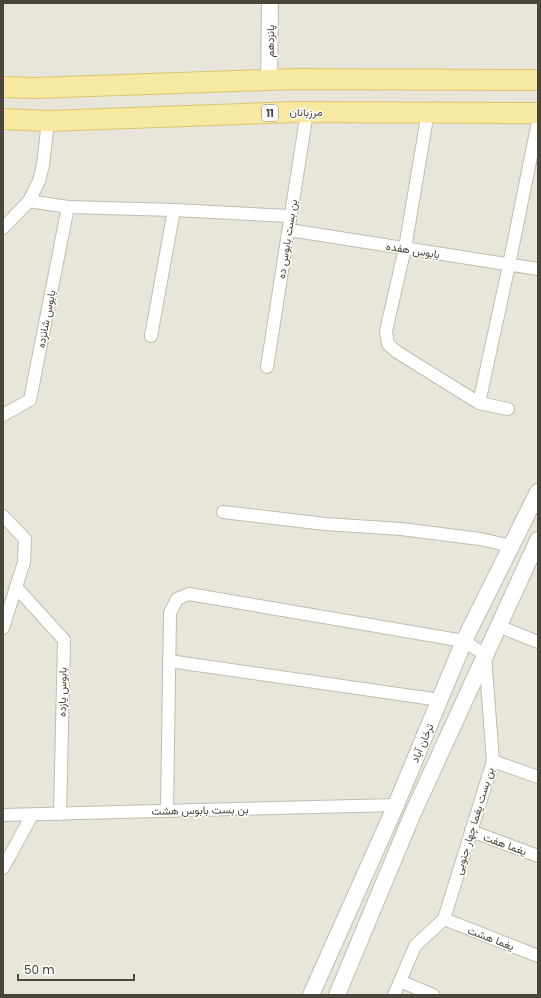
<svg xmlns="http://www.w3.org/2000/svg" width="541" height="998" viewBox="0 0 541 998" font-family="Poppins,Vazirmatn,sans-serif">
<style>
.residential{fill:#e8e6da}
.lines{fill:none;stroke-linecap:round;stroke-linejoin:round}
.minor-casing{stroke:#c0bcaf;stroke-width:14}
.tertiary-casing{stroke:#c0bcaf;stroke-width:18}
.primary-casing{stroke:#ddc971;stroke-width:22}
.minor{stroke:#fff;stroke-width:12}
.tertiary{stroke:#fff;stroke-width:16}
.primary{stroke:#f8e9a2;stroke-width:20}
.labels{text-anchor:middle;stroke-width:3;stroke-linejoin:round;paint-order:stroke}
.shield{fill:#fff;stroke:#807d75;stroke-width:1}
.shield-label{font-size:10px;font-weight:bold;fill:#49453a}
.street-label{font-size:11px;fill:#49453a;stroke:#fff}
</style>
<rect width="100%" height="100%" fill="#f5f3ec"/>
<!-- residential -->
<rect class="residential" x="3" y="3" width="535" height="992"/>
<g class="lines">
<defs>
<g id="minor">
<path d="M428,112l-23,136 -19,83 2,13 9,8 82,51 29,6"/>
<path d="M29,201l10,-20 4,-16 5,-44"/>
<path d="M3,228l26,-27 39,6 106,3 116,6"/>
<path d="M289,230l249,39"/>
<path d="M151,336l23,-126"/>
<path d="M267,367l40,-255"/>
<path d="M479,403l30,-138 29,-143"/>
<path d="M3,415l27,-15 38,-193"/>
<path d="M223,512l102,12 76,5 79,10 31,7"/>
<path d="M3,516l22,23 -1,23 -21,66"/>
<path d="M16,587l48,53 -4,174"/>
<path d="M498,626l40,16"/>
<path d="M169,661l271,39"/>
<path d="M493,761l45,16"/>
<path d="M167,811l3,-198 7,-14 12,-5 275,47 21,14 8,106 -49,158 -29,27 -21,49"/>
<path d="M3,815l393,-10"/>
<path d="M471,831l67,25"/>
<path d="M3,868l29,-53"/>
<path d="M444,919l94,37"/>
<path d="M400,981l33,14"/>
</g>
<g id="tertiary">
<path d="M269,80l1,-77"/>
<path d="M311,995l85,-190 68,-164 74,-149"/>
<path d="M337,995l76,-182 125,-273"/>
</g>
<g id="primary">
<path d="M3,87l32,1 259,-9 244,1"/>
<path d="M3,119l45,2 247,-9 243,1"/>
</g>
</defs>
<!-- minor casing -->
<use href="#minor" class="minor-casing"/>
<!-- tertiary casing -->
<use href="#tertiary" class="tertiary-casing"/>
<!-- primary casing -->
<use href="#primary" class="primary-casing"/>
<!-- minor -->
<use href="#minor" class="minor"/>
<!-- tertiary -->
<use href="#tertiary" class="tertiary"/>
<!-- primary -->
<use href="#primary" class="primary"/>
</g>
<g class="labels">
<!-- shield labels -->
<rect class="shield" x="262" y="105" width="16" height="16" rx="3"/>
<g class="shield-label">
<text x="270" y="117">11</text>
</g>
<!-- street labels -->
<g class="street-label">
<text transform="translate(270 41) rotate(-89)" y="4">پانزدهم</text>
<text x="306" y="116">مرزبانان</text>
<text transform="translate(287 239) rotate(-81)" y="4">بن بست بابوس ده</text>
<text transform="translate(413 250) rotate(9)" y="4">بابوس هفده</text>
<text transform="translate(46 319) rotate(-79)" y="4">بابوس شانزده</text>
<text transform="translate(62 692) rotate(-89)" y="4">بابوس یازده</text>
<text transform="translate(422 743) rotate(-67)" y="4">ترخان آباد</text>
<text transform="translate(200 810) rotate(-1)" y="4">بن بست بابوس هشت</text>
<text transform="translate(474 821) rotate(-73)" y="4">بن بست یغما چهار جنوبی</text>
<text transform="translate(505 844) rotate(20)" y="4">یغما هفت</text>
<text transform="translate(491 938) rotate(21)" y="4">یغما هشت</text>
</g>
</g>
<!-- border -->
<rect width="541" height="998" fill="none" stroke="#49453a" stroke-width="8"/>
<!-- scale -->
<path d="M18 974v6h116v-6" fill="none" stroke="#49453a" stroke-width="2"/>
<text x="24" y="974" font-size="12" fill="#49453a" stroke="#ffffff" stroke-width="3" paint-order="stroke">50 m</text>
</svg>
